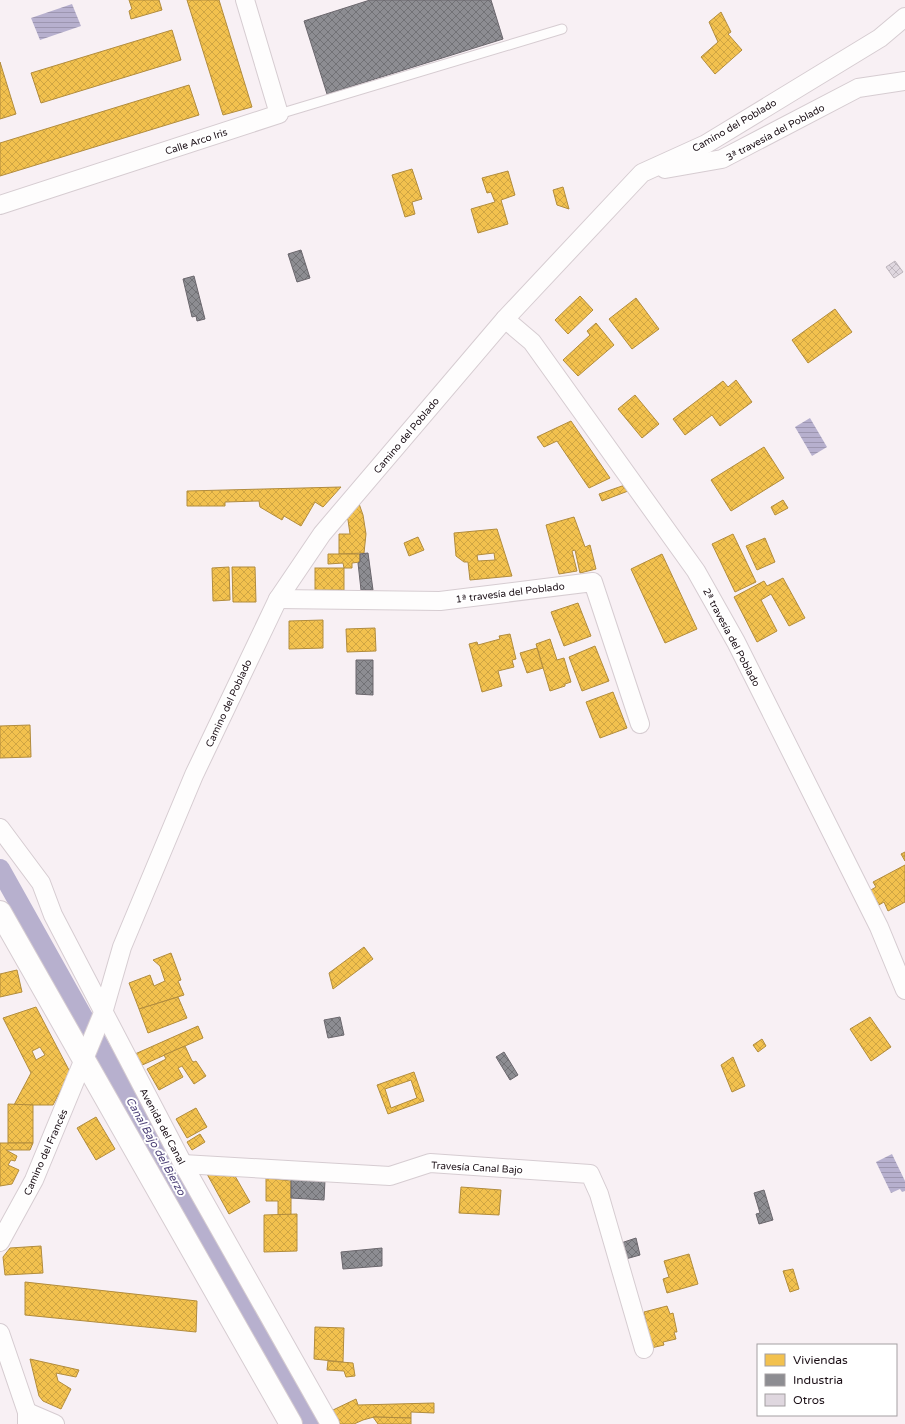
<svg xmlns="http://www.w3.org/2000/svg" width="905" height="1424" viewBox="0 0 905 1424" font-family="'Varela Round',sans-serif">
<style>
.water{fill:url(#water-rules)}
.homes{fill:url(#homes-cross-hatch);stroke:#b28c3d;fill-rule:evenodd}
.industry{fill:url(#industry-cross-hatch);stroke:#6b676d}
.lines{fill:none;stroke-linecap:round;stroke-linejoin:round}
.canal{stroke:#b7b0ce;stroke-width:20}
.building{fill:url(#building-cross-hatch);stroke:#bdb5bc}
.lane-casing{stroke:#d6ccd1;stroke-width:11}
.street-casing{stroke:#d6ccd1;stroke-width:20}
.secondary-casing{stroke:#d6ccd1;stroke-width:24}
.lane{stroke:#fefdfd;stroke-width:9}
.street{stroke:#fefdfd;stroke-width:18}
.secondary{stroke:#fefdfd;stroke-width:22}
.labels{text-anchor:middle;stroke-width:4;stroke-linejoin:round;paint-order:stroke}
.street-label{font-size:10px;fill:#1b0f16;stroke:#fff}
.water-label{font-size:11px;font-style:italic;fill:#4c4077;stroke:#fff}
</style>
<defs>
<pattern id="water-rules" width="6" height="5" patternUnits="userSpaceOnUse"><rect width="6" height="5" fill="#b7b0ce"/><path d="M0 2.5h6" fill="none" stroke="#9d96b0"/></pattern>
<pattern id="homes-cross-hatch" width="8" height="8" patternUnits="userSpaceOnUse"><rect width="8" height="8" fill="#f2c14e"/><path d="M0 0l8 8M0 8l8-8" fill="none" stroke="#cfa543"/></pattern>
<pattern id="industry-cross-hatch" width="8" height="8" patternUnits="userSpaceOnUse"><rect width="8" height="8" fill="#8d8d92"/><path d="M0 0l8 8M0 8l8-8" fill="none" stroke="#727276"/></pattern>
<pattern id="building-cross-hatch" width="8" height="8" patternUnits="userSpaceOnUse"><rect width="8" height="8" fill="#dfd7df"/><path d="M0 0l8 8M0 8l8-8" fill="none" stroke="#bfb7bf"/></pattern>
</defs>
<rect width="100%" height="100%" fill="#f8f0f4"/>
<!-- water -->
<g class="water">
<path d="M72,4l9,22 -41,14 -9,-22z"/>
<path d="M810,418l17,29 -15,9 -17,-29z"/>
<path d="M892,1154l13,27v10l-3,1 -2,-3 -9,4 -15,-31z"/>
</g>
<!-- homes -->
<g class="homes">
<path d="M129,0h30l3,10 -31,9 -2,-8 3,-2z"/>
<path d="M187,0h32l33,107 -29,8z"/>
<path d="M721,12l10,20 -3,2 14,16 -27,24 -14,-17 17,-15 -9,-20z"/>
<path d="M172,30l9,30 -140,43 -10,-30z"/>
<path d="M0,62l16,52 -16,5z"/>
<path d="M189,85l10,30 -199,61v-33z"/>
<path d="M412,169l10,30 -10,3 3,12 -10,3 -13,-42z"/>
<path d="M508,171l7,24 -14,5 7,24 -30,9 -7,-24 24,-7 -4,-10 -4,1 -5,-15z"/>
<path d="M563,187l6,22 -12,-4 -4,-15z"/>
<path d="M580,296l13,14 -25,24 -13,-14z"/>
<path d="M636,298l23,31 -27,20 -23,-30z"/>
<path d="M835,309l17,23 -44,31 -16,-23z"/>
<path d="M596,323l18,22 -36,31 -15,-16 27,-25 -3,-4z"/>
<path d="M736,380l16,22 -32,24 -8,-11 -27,20 -12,-16 50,-38 5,6z"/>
<path d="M635,395l24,29 -17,14 -24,-29z"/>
<path d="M571,421l39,57 -21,10 -32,-47 -13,6 -7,-10z"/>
<path d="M764,447l20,31 -53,33 -20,-31z"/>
<path d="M625,485l3,6 -26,10 -3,-7z"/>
<path d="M341,487l-18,20 -8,-5 -14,24 -17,-10 -2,4 -22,-13 -1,-6 -34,1v4h-38v-15z"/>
<path d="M357,498l6,17 3,19 -2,19 -25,1v-20h11l-2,-14 -4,-6z"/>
<path d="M783,500l5,8 -13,7 -4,-8z"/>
<path d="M574,517l11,30 5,-2 6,24 -16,4 -5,-23 -3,1 5,20 -18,3 -13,-49z"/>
<path d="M497,529l15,47 -42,4 -2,-18h-4l-8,-6 -2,-23zM494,553l1,7 -17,1 -1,-6z"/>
<path d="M733,534l23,48 -21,10 -23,-48z"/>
<path d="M418,537l6,13 -15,6 -5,-13z"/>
<path d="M765,538l10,24 -18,8 -11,-24z"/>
<path d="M328,554h32v8l-8,1v5h-8l-1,-5 -15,1z"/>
<path d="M662,554l35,75 -32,14 -34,-74z"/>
<path d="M229,567l1,33 -17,1 -1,-33z"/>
<path d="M232,567h23l1,35h-23z"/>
<rect x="315" y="568" width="29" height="22"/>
<path d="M783,578l22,40 -16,8 -18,-32 -10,6 16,31 -20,11 -23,-45 30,-16 3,5z"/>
<path d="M578,603l13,33 -27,10 -13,-34z"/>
<path d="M323,620v28l-34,1v-28z"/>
<path d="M375,628l1,23 -29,1 -1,-23z"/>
<path d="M510,634l6,25 -4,1 2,7 -16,4 4,15 -20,6 -13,-48 8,-2 1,3 22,-6 -1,-3z"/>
<path d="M550,639l7,21 7,-2 7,24 -6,2v2l-15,5 -14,-47z"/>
<path d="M595,646l14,35 -27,10 -13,-34z"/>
<path d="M537,648l6,20 -16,5 -7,-20z"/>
<path d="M613,692l14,36 -27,10 -14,-36z"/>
<path d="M30,725l1,32 -31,1v-32z"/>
<path d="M905,852v9l-4,-7z"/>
<path d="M905,865v37l-17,9 -4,-9 -7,4 -8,-15 7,-4 -3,-5z"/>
<path d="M364,947l9,12 -40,30 -4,-16z"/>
<path d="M171,953l10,27 -3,1 6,14 -45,14 -10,-26 21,-8 4,11 11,-5 -5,-15 -7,-6z"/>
<path d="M17,970l5,22 -22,5v-23z"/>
<path d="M178,997l9,21 -39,15 -9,-24z"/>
<path d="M36,1007l34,65 -17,33h-39l17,-32 -28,-55zM40,1047l5,8 -9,5 -4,-9z"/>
<path d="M870,1017l21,30 -20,14 -21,-32z"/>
<path d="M198,1026l5,12 -63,28 -5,-12z"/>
<path d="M762,1039l4,7 -8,6 -5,-7z"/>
<path d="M185,1046l7,15 2,1 2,-1 10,15 -12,8 -12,-18 -4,2 5,9 -24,13 -12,-21 19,-10 -2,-4z"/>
<path d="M733,1057l12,29 -13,6 -11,-27z"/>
<path d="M414,1072l10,29 -36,13 -11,-29zM411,1080l6,18 -26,10 -6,-19z"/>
<path d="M8,1104l25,1v38h-25z"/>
<path d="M196,1108l11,19 -20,11 -11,-19z"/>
<path d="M96,1117l19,32 -19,11 -19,-32z"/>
<path d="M200,1134l5,8 -13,8 -5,-8z"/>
<path d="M0,1143h33l-3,7h-24l11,6 -2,5 -4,-1 -3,5 11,5 -7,14 -12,2z"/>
<path d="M207,1174l28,2 15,26 -21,12z"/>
<path d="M266,1178l25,3v34h-13v-14h-12z"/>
<path d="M461,1187l40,3 -2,25 -40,-2z"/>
<path d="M297,1214v37l-33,1v-37z"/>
<path d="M41,1246l2,27 -38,2 -2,-18 7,-9z"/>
<path d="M689,1254l9,30 -31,9 -4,-14 6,-2 -5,-16z"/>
<path d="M793,1269l6,20 -9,3 -7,-21z"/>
<path d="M25,1282l172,19 -1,31 -171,-17z"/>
<path d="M667,1306l3,8 3,-1 4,19h-3l2,7 -13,3 1,3 -13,3 -7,-36z"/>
<path d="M315,1327l29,1 -1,34 -29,-3z"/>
<path d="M30,1359l49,11 -3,7 -20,-4 2,8 13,8 -10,20 -18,-8 -4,-5z"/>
<path d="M328,1361l25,2 2,13 -9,1 -2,-6 -17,-1z"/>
<path d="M356,1399l2,6 76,-2v10l-23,-1v6l-37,-1 -11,3 -9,4h-14l-7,-14z"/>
<path d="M373,1417l38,1v6h-33z"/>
</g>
<!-- industry -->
<g class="industry">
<path d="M370,0h121l12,39 -176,55 -23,-73z"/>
<path d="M301,250l9,28 -13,4 -9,-28z"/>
<path d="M194,276l11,43 -8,2 -1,-5 -4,1 -9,-38z"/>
<path d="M368,553l5,37h-12l-3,-27 2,-1v-8z"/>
<path d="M356,660h17v35l-17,-1z"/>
<path d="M340,1017l4,18 -16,3 -4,-18z"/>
<path d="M504,1052l14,23 -8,5 -14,-23z"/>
<path d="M291,1178l34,2 -1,20 -33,-2z"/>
<path d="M764,1190l9,30 -14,4 -3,-10 4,-1 -6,-20z"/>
<path d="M636,1238l4,17 -18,5 -4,-16z"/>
<path d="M382,1248v18l-39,3 -2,-17z"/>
</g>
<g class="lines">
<!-- canal -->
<path class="canal" d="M0,869l311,555"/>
</g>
<!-- building -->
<path class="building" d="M895,261l8,11 -9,6 -8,-11z"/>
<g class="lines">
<defs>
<path id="lane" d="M279,114l283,-85"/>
<g id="street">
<path d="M665,169l57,-10 136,-71 47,-7"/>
<path d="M0,205l279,-91 -34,-114"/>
<path d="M505,319l27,23 164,229 40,71 143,285 26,63"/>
<path d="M278,599l162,2 153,-19 47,142"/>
<path d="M0,828l41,55 12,32 130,249 147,260"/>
<path d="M183,1164l207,12 40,-13 160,11 9,20 45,155"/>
<path d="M0,1242l34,-62 69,-167 19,-66 72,-172 84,-176 44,-65 183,-215 137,-146 64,-29 174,-106 25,-21"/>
<path d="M0,1333l27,79v12"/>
<path d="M27,1412l28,12"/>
</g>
<path id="secondary" d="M0,912l291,512"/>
</defs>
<!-- lane casing -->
<use href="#lane" class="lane-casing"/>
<!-- street casing -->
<use href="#street" class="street-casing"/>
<!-- secondary casing -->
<use href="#secondary" class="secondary-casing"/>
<!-- lane -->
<use href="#lane" class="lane"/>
<!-- street -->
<use href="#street" class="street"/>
<!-- secondary -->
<use href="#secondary" class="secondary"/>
</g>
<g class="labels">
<!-- street labels -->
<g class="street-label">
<text transform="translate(734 125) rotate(-30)" y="4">Camino del Poblado</text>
<text transform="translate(775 132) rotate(-28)" y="4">3ª travesía del Poblado</text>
<text transform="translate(196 141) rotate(-18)" y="4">Calle Arco Iris</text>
<text transform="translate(406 435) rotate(-50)" y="4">Camino del Poblado</text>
<text transform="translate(510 592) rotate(-7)" y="4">1ª travesía del Poblado</text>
<text transform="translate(732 637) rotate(62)" y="4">2ª travesía del Poblado</text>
<text transform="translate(228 703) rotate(-65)" y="4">Camino del Poblado</text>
<text transform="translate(163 1126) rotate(62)" y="4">Avenida del Canal</text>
<text transform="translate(45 1152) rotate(-66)" y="4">Camino del Francés</text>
<text transform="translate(477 1167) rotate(3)" y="4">Travesía Canal Bajo</text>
</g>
<!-- water labels -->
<g class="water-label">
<text transform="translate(156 1146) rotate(61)" y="4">Canal Bajo del Bierzo</text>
</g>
</g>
<!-- legend -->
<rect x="757" y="1344" width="140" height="72" fill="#ffffff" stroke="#a49fa2"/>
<rect x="765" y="1354" width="20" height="12" fill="#f2c14e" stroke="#a49fa2"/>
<text x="793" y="1364" font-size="12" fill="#1b0f16">Viviendas</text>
<rect x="765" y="1374" width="20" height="12" fill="#8d8d92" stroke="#a49fa2"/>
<text x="793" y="1384" font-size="12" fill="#1b0f16">Industria</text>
<rect x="765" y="1394" width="20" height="12" fill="#dfd7df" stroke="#a49fa2"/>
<text x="793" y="1404" font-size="12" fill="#1b0f16">Otros</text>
</svg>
